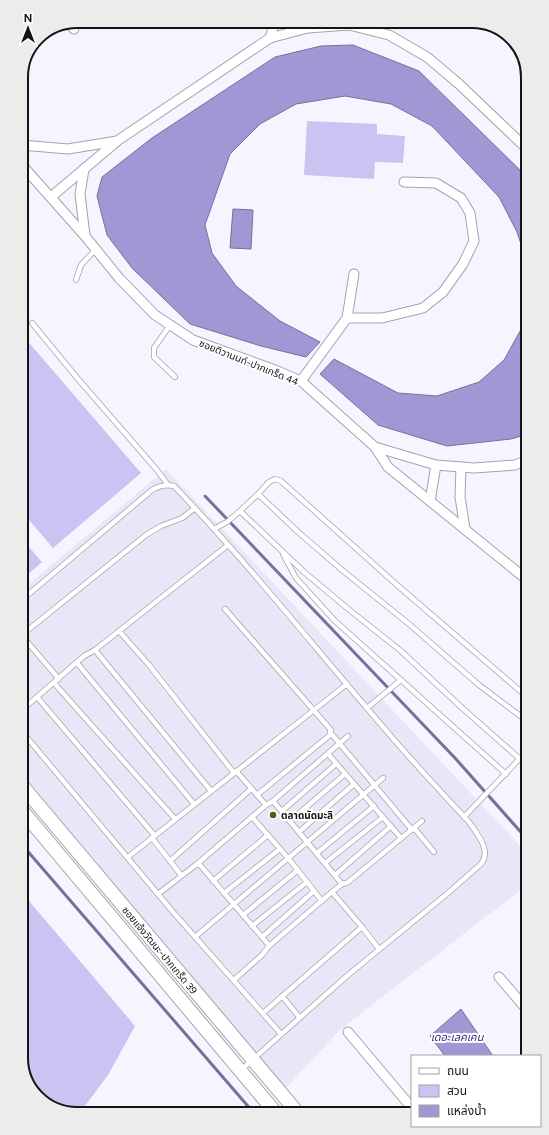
<svg xmlns="http://www.w3.org/2000/svg" width="549" height="1135" viewBox="0 0 549 1135" font-family="Figtree,'Noto Sans Thai',sans-serif">
<style>
.built{fill:#e9e7f7}
.green{fill:#c9c4f1}
.water{fill:#a098d4;stroke:#76709b}
.lines{fill:none;stroke-linecap:round;stroke-linejoin:round}
.stream{stroke:#76709b;stroke-width:3}
.service-casing{stroke:#a4a3ac;stroke-width:6}
.minor-casing{stroke:#a4a3ac;stroke-width:11}
.secondary-casing{stroke:#a4a3ac;stroke-width:15}
.service{stroke:#fff;stroke-width:4.5}
.minor{stroke:#fff;stroke-width:9}
.secondary{stroke:#fff;stroke-width:13}
.poi-dot{fill:#456316;stroke:#fff;stroke-width:1.5}
.labels{text-anchor:middle;stroke-width:4;stroke-linejoin:round;paint-order:stroke}
.street-label{font-size:10px;fill:#141417;stroke:#fff}
.poi-label{font-size:10px;font-weight:bold;fill:#141417;stroke:#fff;text-anchor:start}
.water-label{font-size:11px;font-style:italic;fill:#3c2b72;stroke:#fff}
.rim{fill:none;stroke:#141417;stroke-width:2}
</style>
<rect width="100%" height="100%" fill="#f6f5ff"/>
<!-- built -->
<path class="built" d="M166,469l361,384v32l-186,144 -57,61 -260,-313 -1,-188z"/>
<!-- green -->
<g class="green">
<path d="M307,121l70,3v10l28,2 -2,27 -28,-1 -1,17 -70,-4z"/>
<path d="M25,338l116,135 -88,75 -30,-35 -1,-173z"/>
<path d="M23,540l19,22 -19,17z"/>
<path d="M24,895l111,131 -27,49 -29,39h-6l-30,-11 -18,-24z"/>
</g>
<!-- water -->
<g class="water">
<path d="M353,45l66,26 105,103 1,82 -8,-24 -18,-35 -67,-71 -41,-22 -46,-8 -49,8 -36,20 -30,30 -25,71 7,28 24,33 44,35 40,21 -14,15 -45,-11 -71,-22 -58,-56 -25,-33 -10,-39 5,-19 50,-39 123,-81 46,-11z"/>
<path d="M233,209l20,1 -2,39 -21,-1z"/>
<path d="M525,315v120l-14,4 -64,7 -69,-21 -58,-51 14,-15 64,34 39,3 42,-14 25,-22 20,-36z"/>
<path d="M461,1009l32,47h-48l-15,-20z"/>
</g>
<g class="lines">
<!-- stream -->
<g class="stream">
<path d="M205,496l250,262 72,81"/>
<path d="M24,847l229,265"/>
</g>
<defs>
<g id="service">
<path d="M76,280l5,-15 15,-16"/>
<path d="M32,323l46,56 79,91 11,15"/>
<path d="M170,325l-16,23v9l21,20"/>
<path d="M258,494l11,-12 6,-3 6,2 116,104 129,111"/>
<path d="M240,511l18,-17 39,37 45,39 67,54 70,61 48,36"/>
<path d="M214,529l13,-7 13,-11 64,61 43,36 54,43 59,55 60,53"/>
<path d="M283,554l13,24 39,43 171,153"/>
<path d="M23,599l129,-109c7,-4 13,-6 22,-4 74,77 140,161 210,242 27,32 56,63 85,94 8,12 23,28 12,42l-33,29 -100,82 -107,95"/>
<path d="M225,609l106,121 -1,5 -73,60"/>
<path d="M119,631l109,-86"/>
<path d="M23,634l123,-99 15,-9 21,-8 13,-10"/>
<path d="M23,637l36,42"/>
<path d="M95,650l116,141"/>
<path d="M77,663l117,141"/>
<path d="M54,683l121,136"/>
<path d="M37,697l47,-41 11,-6 24,-19 30,34 85,108"/>
<path d="M24,708l13,-11 118,139"/>
<path d="M367,708l34,-28"/>
<path d="M330,732l82,98"/>
<path d="M24,734l149,178 108,122"/>
<path d="M328,754l73,84"/>
<path d="M236,771l30,34"/>
<path d="M273,801l69,83"/>
<path d="M282,811l54,-47"/>
<path d="M252,817l36,41 34,43"/>
<path d="M464,817l63,-66"/>
<path d="M290,821l55,-47"/>
<path d="M414,828l20,24"/>
<path d="M299,832l55,-48"/>
<path d="M152,838l29,37"/>
<path d="M317,853l57,-47"/>
<path d="M128,857l219,-173"/>
<path d="M170,861l81,-72"/>
<path d="M325,863l58,-46"/>
<path d="M197,864l3,1 68,79 1,2"/>
<path d="M335,875l56,-49"/>
<path d="M213,881l55,-46"/>
<path d="M332,892l30,35 17,22"/>
<path d="M224,893l56,-44"/>
<path d="M158,894l39,-30 69,-59 7,-4 75,-65"/>
<path d="M243,915l55,-45"/>
<path d="M252,926l55,-44"/>
<path d="M195,937l188,-159"/>
<path d="M262,937l52,-46"/>
<path d="M234,980l28,-25 7,-9 63,-54 10,-8 5,-1 75,-62"/>
<path d="M282,996l18,22"/>
<path d="M263,1013l99,-86"/>
</g>
<g id="minor">
<path d="M70,24l4,5"/>
<path d="M270,38l5,-17"/>
<path d="M21,145l47,4 49,-8 153,-103 38,-10 41,-3 40,10 38,22 32,27 65,62"/>
<path d="M21,164l64,72 34,42 36,37 38,25 82,30 26,11 74,66 61,18 38,3 41,-3 10,-4"/>
<path d="M84,169l-4,25 5,42"/>
<path d="M51,197l65,-55"/>
<path d="M347,318h35l41,-10 20,-16 20,-28 11,-23 -4,-28 -9,-15 -25,-15 -32,-1"/>
<path d="M301,381l46,-63 7,-44"/>
<path d="M375,447l13,20 138,112"/>
<path d="M461,467l-1,30 5,32"/>
<path d="M430,501l6,-36"/>
<path d="M499,977l29,34"/>
<path d="M348,1032l64,76"/>
</g>
<g id="secondary">
<path d="M24,788l273,324"/>
<path d="M24,813l251,299"/>
</g>
</defs>
<!-- service casing -->
<use href="#service" class="service-casing"/>
<!-- minor casing -->
<use href="#minor" class="minor-casing"/>
<!-- secondary casing -->
<use href="#secondary" class="secondary-casing"/>
<!-- service -->
<use href="#service" class="service"/>
<!-- minor -->
<use href="#minor" class="minor"/>
<!-- secondary -->
<use href="#secondary" class="secondary"/>
</g>
<!-- markers -->
<circle class="poi-dot" cx="273" cy="815" r="4"/>
<g class="labels">
<!-- street labels -->
<g class="street-label">
<text transform="translate(249 362) rotate(22)" y="4">ซอยติวานนท์-ปากเกร็ด 44</text>
<text transform="translate(160 950) rotate(50)" y="4">ซอยแจ้งวัฒนะ-ปากเกร็ด 39</text>
</g>
<!-- poi labels -->
<g class="poi-label">
<text x="281" y="819">ตลาดนัดมะลิ</text>
</g>
<!-- water labels -->
<g class="water-label">
<text x="457" y="1041">เดอะเลคเคน</text>
</g>
</g>
<!-- crop -->
<path d="M0 0H549V1135H0ZM77 28H472A49 49 0 0 1 521 77V1058A49 49 0 0 1 472 1107H77A49 49 0 0 1 28 1058V77A49 49 0 0 1 77 28Z" fill="#ececec" fill-rule="evenodd"/>
<path class="rim" d="M77 28H472A49 49 0 0 1 521 77V1058A49 49 0 0 1 472 1107H77A49 49 0 0 1 28 1058V77A49 49 0 0 1 77 28Z"/>
<!-- legend -->
<rect x="411" y="1055" width="130" height="72" fill="#ffffff" stroke="#a1a1a2"/>
<rect x="419" y="1068" width="20" height="6" fill="#ffffff" stroke="#a1a1a2"/>
<text x="447" y="1075" font-size="12" fill="#141417">ถนน</text>
<rect x="419" y="1085" width="20" height="12" fill="#c9c4f1" stroke="#a1a1a2"/>
<text x="447" y="1095" font-size="12" fill="#141417">สวน</text>
<rect x="419" y="1105" width="20" height="12" fill="#a098d4" stroke="#a1a1a2"/>
<text x="447" y="1115" font-size="12" fill="#141417">แหล่งน้ำ</text>
<!-- north arrow -->
<g transform="translate(28 28)" stroke="#ffffff" stroke-width="3" paint-order="stroke">
<path d="M0-3L7 15L0 10L-7 15Z" fill="#141417"/>
<text y="-6" font-size="11" font-weight="bold" text-anchor="middle" fill="#141417">N</text>
</g>
</svg>
